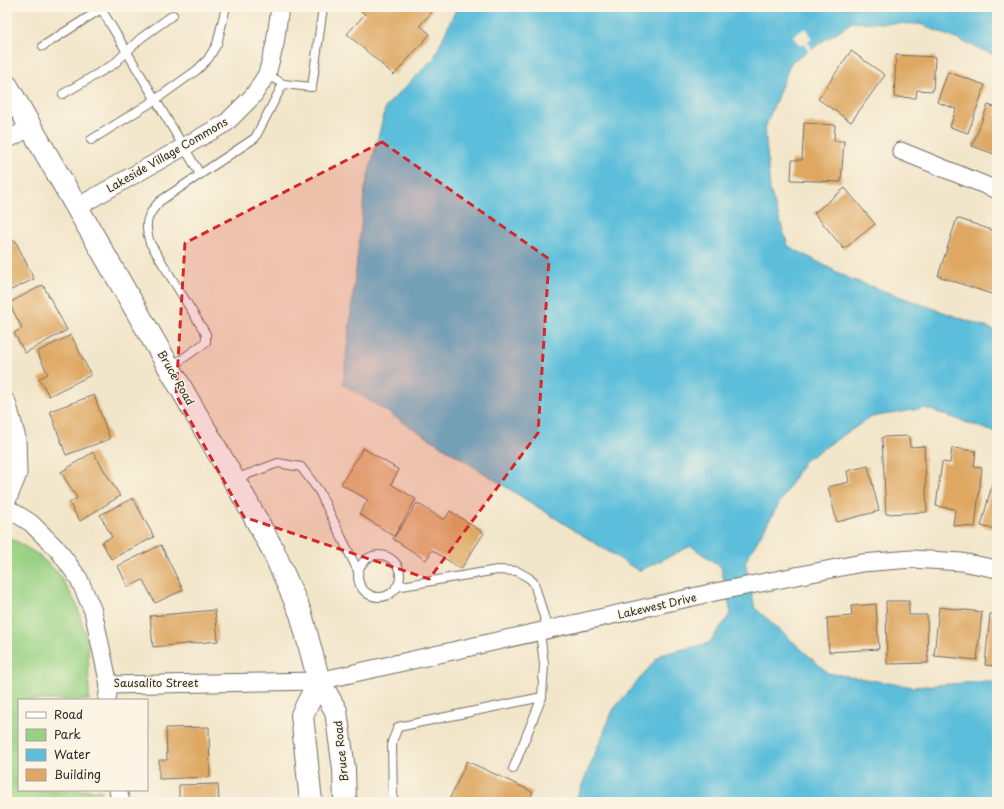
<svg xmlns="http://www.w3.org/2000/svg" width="1004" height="809" viewBox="0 0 1004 809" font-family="'Playpen Sans',sans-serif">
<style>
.green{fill:#98d183;stroke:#627e57}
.water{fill:#5cbeda;stroke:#447482}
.pier{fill:#f2e6ca}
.building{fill:#dea864}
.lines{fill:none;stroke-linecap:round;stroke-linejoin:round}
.lane-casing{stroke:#716c63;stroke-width:10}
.street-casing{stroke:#716c63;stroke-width:19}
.secondary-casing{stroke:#716c63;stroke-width:24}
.lane{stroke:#fff;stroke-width:8}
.street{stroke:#fff;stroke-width:17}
.secondary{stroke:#fff;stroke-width:22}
.marked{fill:#d62828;fill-opacity:0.2;stroke:#d62828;stroke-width:3;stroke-dasharray:8 5;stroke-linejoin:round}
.labels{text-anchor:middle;stroke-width:3;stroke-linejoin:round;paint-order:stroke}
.street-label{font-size:11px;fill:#2b2b2b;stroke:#fcf5e5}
</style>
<rect width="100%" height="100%" fill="#fcf5e5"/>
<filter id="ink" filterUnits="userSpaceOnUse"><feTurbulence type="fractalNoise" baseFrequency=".025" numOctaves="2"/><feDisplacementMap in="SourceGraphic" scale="8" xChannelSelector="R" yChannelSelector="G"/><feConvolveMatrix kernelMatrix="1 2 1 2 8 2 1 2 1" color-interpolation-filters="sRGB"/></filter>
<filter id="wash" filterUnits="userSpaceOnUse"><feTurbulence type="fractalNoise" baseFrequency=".012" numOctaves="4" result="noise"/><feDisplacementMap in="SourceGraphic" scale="16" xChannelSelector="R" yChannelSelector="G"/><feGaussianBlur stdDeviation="0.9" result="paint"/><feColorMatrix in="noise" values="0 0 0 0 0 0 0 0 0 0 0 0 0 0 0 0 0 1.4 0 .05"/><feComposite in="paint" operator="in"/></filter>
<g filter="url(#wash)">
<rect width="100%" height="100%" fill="#f2e6ca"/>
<!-- green -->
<path class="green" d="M7,536l30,18 22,20 18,31 11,40 1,55h-70v90h83l-2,12h-93z"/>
<!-- water -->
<path class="water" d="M457,7h540v49l-77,-32 -68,-2 -61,40 -26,66 5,62 18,56 62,33 147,52v102l-72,-25 -54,9 -67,44 -59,101 10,46 73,65 85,14 74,-6 10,3v118h-422l38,-92 47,-55 49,-12 22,-30 -10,-46 -30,-21 -52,25 -296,-187 22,-195 21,-83 48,-48z"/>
<!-- pier -->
<path class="pier" d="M805,28l7,11 -5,3 5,8 -3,2 -5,-8 -4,2 -7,-10z"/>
<g id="blocks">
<!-- building -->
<g class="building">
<path d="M356,7h73l4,4 -13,14 10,9 -36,41 -47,-41 18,-20z"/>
<path d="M851,51l34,24 -34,47 -33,-23z"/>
<path d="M896,55l39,2 -2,34 -16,-1 -1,8 -22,-1z"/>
<path d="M948,72l37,13 -17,48 -18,-6 6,-18 -19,-7z"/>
<path d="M988,105l9,3v47l-25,-9z"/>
<path d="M804,123l31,2 -1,16h10l-3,41 -50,-2 1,-20h10z"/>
<path d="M845,188l30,36 -31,25 -30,-36z"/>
<path d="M957,218l40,14 -3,16 3,1v47l-59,-20z"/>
<path d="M15,240l19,39 -27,13v-48z"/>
<path d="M43,285l24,45 -42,23 -11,-20 8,-5 -13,-25z"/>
<path d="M71,335l20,40 -42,21 -10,-18 9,-4 -11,-22z"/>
<path d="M94,395l16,44 -44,16 -16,-44z"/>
<path d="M909,436l1,11 14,-1 3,66 -41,2 -4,-77z"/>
<path d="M363,448l36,22 -8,14 25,15 -22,37 -35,-22 9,-14 -27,-16z"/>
<path d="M952,448l24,3 -2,16 8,1 -7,59 -22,-2 2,-16 -19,-3 6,-44 8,1z"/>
<path d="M93,452l27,44 -40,25 -11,-18 8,-5 -16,-26z"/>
<path d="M868,466l11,45 -42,11 -9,-35 21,-5 -2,-11z"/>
<path d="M993,481l4,1v48l-16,-4z"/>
<path d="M133,498l21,39 -43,22 -9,-17 10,-5 -12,-22z"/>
<path d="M417,503l27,17 6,-9 34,22 -23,36 -29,-19 -6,10 -33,-21z"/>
<path d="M161,545l22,45 -28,13 -12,-23 -15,7 -10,-21z"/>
<path d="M886,601h23v14h18l1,48 -41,1z"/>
<path d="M876,604l3,45 -50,3 -2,-34 25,-2 -1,-10z"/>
<path d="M939,607l43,5 -5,48 -43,-4z"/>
<path d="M215,610l3,31 -65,6 -3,-31z"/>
<path d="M990,614h7v52l-12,-1z"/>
<path d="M209,727l1,50 -51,2v-19h8l-1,-32z"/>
<path d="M467,761l66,31 -5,10h-80z"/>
<path d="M218,784l1,18h-40v-17z"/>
</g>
</g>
</g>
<g filter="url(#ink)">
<use href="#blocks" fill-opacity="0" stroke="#716c63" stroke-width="1"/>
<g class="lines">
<defs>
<g id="lane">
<path d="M100,7l100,167"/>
<path d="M43,46l58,-37"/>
<path d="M267,74l16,10"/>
<path d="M63,94l51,-30 27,-26 32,-23"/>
<path d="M91,140l64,-40 42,-30 11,-11 9,-15 9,-37"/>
<path d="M171,367l35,-25v-8l-56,-91c-6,-19 -4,-27 10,-42l95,-63 28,-54 29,3 11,-80"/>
<path d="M235,479l43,-16 23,4 18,24 39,80"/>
<circle cx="379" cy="576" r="21"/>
<path d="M396,587l101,-17 20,1 12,7 5,5 14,47"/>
<path d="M513,769l29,-72"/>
<path d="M393,802l-1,-60 6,-15 144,-30 2,-33 -4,-32"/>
</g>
<g id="street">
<path d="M7,140l24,-13"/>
<path d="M901,151l96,39"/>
<path d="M77,207l149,-84 27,-27 14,-22 8,-30 5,-37"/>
<path d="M7,402l10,36 1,36 -11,27"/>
<path d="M7,508l24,15 28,28 20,28 14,32 16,74 210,-4 396,-89 147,-29 50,-4 50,3 35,7"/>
<path d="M107,700l2,-15"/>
<path d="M118,790l3,12"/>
</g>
<g id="secondary">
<path d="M7,86l234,406 32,58 28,64 18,67 17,30 8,58 1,33"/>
<path d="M311,802l-9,-87 17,-34"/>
</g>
</defs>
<!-- lane casing -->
<use href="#lane" class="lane-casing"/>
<!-- street casing -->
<use href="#street" class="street-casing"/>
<!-- secondary casing -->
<use href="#secondary" class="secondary-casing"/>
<!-- lane -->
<use href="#lane" class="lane"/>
<!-- street -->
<use href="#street" class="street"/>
<!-- secondary -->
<use href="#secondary" class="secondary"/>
</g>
</g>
<!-- marked area -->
<path class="marked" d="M382,142l167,117 -11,174 -109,146 -185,-62 -68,-122 9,-152z"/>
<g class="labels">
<!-- street labels -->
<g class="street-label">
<text transform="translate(167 155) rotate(-30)" y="4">Lakeside Village Commons</text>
<text transform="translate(176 378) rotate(60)" y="4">Bruce Road</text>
<text transform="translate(657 606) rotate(-13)" y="4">Lakewest Drive</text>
<text x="156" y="687">Sausalito Street</text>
<text transform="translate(341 751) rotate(-96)" y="4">Bruce Road</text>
</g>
</g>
<!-- margin -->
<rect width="1004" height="809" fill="none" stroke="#fcf5e5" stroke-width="24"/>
<!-- legend -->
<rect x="18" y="699" width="130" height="92" fill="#fcf5e5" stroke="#a8a49b"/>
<rect x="26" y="712" width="20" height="6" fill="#ffffff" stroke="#a8a49b"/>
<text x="54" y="719" font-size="12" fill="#2b2b2b">Road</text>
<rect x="26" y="729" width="20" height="12" fill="#98d183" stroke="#a8a49b"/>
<text x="54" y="739" font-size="12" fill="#2b2b2b">Park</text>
<rect x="26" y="749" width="20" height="12" fill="#5cbeda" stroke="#a8a49b"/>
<text x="54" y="759" font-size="12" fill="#2b2b2b">Water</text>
<rect x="26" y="769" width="20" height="12" fill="#dea864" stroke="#a8a49b"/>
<text x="54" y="779" font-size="12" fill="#2b2b2b">Building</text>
</svg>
